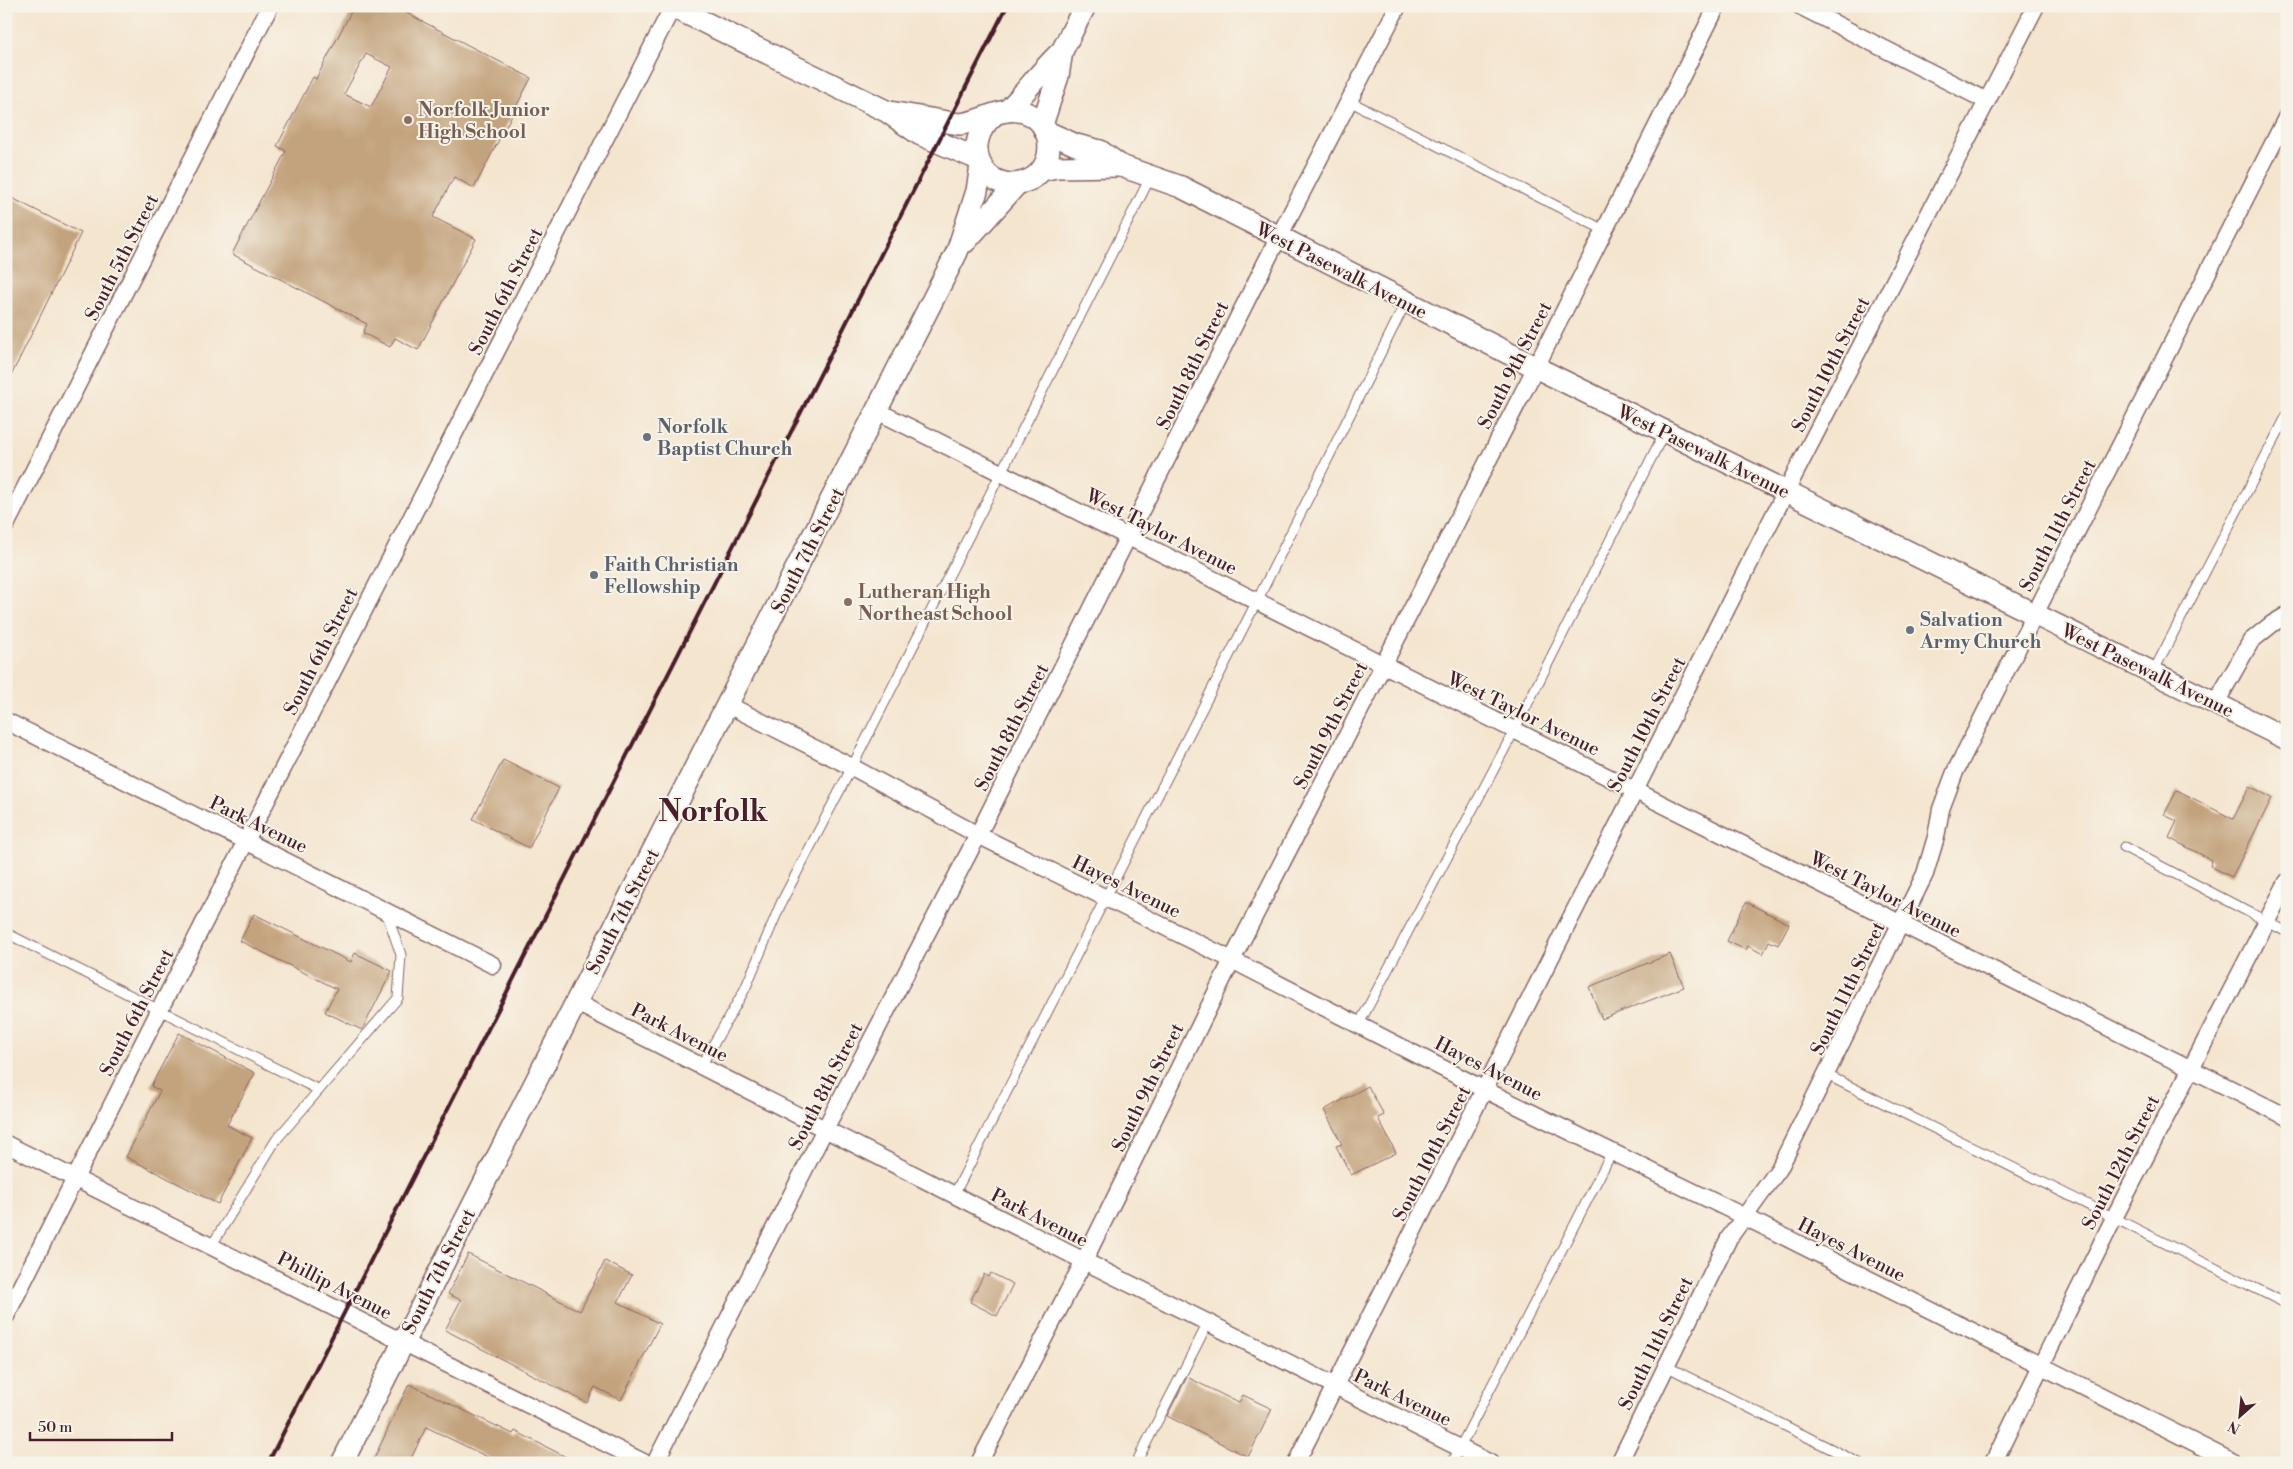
<svg xmlns="http://www.w3.org/2000/svg" width="2293" height="1469" viewBox="0 0 2293 1469" font-family="'Libre Bodoni',serif">
<style>
.building{fill:#c3a37d;fill-rule:evenodd}
.lines{fill:none;stroke-linecap:round;stroke-linejoin:round}
.service-casing{stroke:#866464;stroke-width:11}
.minor-casing{stroke:#866464;stroke-width:19}
.tertiary-casing{stroke:#866464;stroke-width:24}
.service{stroke:#fff;stroke-width:9}
.minor{stroke:#fff;stroke-width:16}
.tertiary{stroke:#fff;stroke-width:21}
.rail{stroke:#4a1f2b;stroke-width:4}
.education-dot{fill:#8d6e63;stroke:#f7f3e8;stroke-width:2}
.worship-dot{fill:#6b7280;stroke:#f7f3e8;stroke-width:2}
.labels{text-anchor:middle;stroke-width:4;stroke-linejoin:round;paint-order:stroke}
.education-label{font-size:19px;font-weight:bold;fill:#785e54;stroke:#f7f3e8;text-anchor:start}
.street-label{font-size:19px;fill:#4a1f2b;stroke:#f7f3e8}
.worship-label{font-size:19px;font-weight:bold;fill:#5b616d;stroke:#f7f3e8;text-anchor:start}
.town-label{font-size:29px;font-weight:bold;fill:#4a1f2b;stroke:#f7f3e8}
</style>
<rect width="100%" height="100%" fill="#f7f3e8"/>
<filter id="ink" filterUnits="userSpaceOnUse"><feTurbulence type="fractalNoise" baseFrequency=".02" numOctaves="2"/><feDisplacementMap in="SourceGraphic" scale="10" xChannelSelector="R" yChannelSelector="G"/><feConvolveMatrix kernelMatrix="1 2 1 2 8 2 1 2 1" color-interpolation-filters="sRGB"/></filter>
<filter id="wash" filterUnits="userSpaceOnUse"><feTurbulence type="fractalNoise" baseFrequency=".0096" numOctaves="4" result="noise"/><feDisplacementMap in="SourceGraphic" scale="20" xChannelSelector="R" yChannelSelector="G"/><feGaussianBlur stdDeviation="1.12" result="paint"/><feColorMatrix in="noise" values="0 0 0 0 0 0 0 0 0 0 0 0 0 0 0 0 0 1.4 0 .05"/><feComposite in="paint" operator="in"/></filter>
<g filter="url(#wash)">
<rect width="100%" height="100%" fill="#f4e5cf"/>
<g id="blocks">
<!-- building -->
<g class="building">
<path d="M354,6h39l138,72 -57,110 -20,-11 -21,40 43,22 -58,111 -23,-12 -5,9 -27,-14 4,-9 -135,-70 54,-103 -9,-5 36,-69 3,2zM366,54l26,13 -21,40 -27,-13z"/>
<path d="M6,195l75,38 -75,153z"/>
<path d="M503,760l56,28 -30,60 -56,-29z"/>
<path d="M2250,786l22,12 -40,79 -22,-11 2,-6 -43,-22 8,-17 -13,-6 13,-25 56,29z"/>
<path d="M1746,902l43,22 -11,21 -9,-4 -6,13 -15,-8 -2,4 -19,-9z"/>
<path d="M254,914l97,48 4,-9 37,18 -30,59 -37,-18 12,-23 -97,-48z"/>
<path d="M1670,954l14,33 -82,32 -13,-32z"/>
<path d="M179,1033l76,40 -28,52 25,13 -34,66 -92,-47 34,-66 -9,-5z"/>
<path d="M1368,1086l16,29 -6,3 18,35 -45,22 -15,-29 6,-2 -18,-34z"/>
<path d="M468,1254l112,57 25,-50 27,14 -14,27 42,22 -39,76 -26,-13 -8,16 -142,-73 16,-30 -13,-6z"/>
<path d="M991,1273l22,11 -16,32 -27,-14 14,-28 4,3z"/>
<path d="M1187,1377l52,26 4,-8 29,14 -24,48 -81,-41z"/>
<path d="M409,1384l104,50 2,-3 63,32h-78l-74,-36 -17,36h-37z"/>
</g>
</g>
</g>
<g filter="url(#ink)">
<use href="#blocks" fill-opacity="0" stroke="#866464" stroke-width="1"/>
<g class="lines">
<defs>
<g id="service">
<path d="M6,10l2,-4"/>
<path d="M1349,101l255,129"/>
<path d="M2153,672c44,-86 90,-171 134,-257"/>
<path d="M2124,847l163,85"/>
<path d="M6,933l313,157"/>
<path d="M1359,1024l155,-293 151,-300"/>
<path d="M701,1066l44,-77 37,-88 70,-134 299,-591"/>
<path d="M1827,1075l460,229"/>
<path d="M954,1195l303,-594 149,-299"/>
<path d="M212,1245l64,-105 122,-142 3,-43 -15,-44"/>
<path d="M1666,1366l193,97"/>
<path d="M1136,1463l72,-140"/>
<path d="M1452,1463l160,-311"/>
</g>
<g id="minor">
<path d="M1800,6l187,95"/>
<path d="M877,411l1410,706"/>
<path d="M6,525l264,-519"/>
<path d="M2216,703l35,-62 21,-17 15,-9"/>
<path d="M728,705l124,62 126,68 254,125 253,130 258,126 492,247"/>
<path d="M6,721l487,244"/>
<path d="M575,1002l509,259 406,202"/>
<path d="M6,1144l639,319"/>
<path d="M6,1316l154,-307 513,-1003"/>
<path d="M655,1463l170,-334 153,-294 290,-577 130,-252"/>
<path d="M979,1463l105,-202 148,-301 304,-593 181,-361"/>
<path d="M1296,1463l490,-972 250,-485"/>
<path d="M1619,1463l110,-225 50,-69 146,-295 11,-37 5,-28 14,-37 332,-656"/>
<path d="M1993,1463l121,-245 173,-336"/>
</g>
<g id="tertiary">
<path d="M671,6l215,105 33,23 59,25"/>
<path d="M1007,111c20,-20 35,-42 55,-60"/>
<path d="M890,112l69,12c20,-1 39,-16 59,-13 38,4 42,60 6,71 -40,12 -66,-37 -30,-67"/>
<path d="M1042,125l16,-49 4,-25 23,-45"/>
<path d="M1045,131l31,14 24,6 21,15 60,21 376,191 730,361"/>
<path d="M1042,170l14,-3 65,-1"/>
<path d="M965,242l52,-58"/>
<path d="M342,1463l615,-1211 20,-61 4,-26"/>
</g>
</defs>
<!-- service casing -->
<use href="#service" class="service-casing"/>
<!-- minor casing -->
<use href="#minor" class="minor-casing"/>
<!-- tertiary casing -->
<use href="#tertiary" class="tertiary-casing"/>
<!-- service -->
<use href="#service" class="service"/>
<!-- minor -->
<use href="#minor" class="minor"/>
<!-- tertiary -->
<use href="#tertiary" class="tertiary"/>
<!-- rail -->
<path class="rail" d="M268,1463l739,-1457"/>
</g>
</g>
<!-- markers -->
<g class="education-dot">
<circle cx="408" cy="120" r="5"/>
<circle cx="848" cy="602" r="5"/>
</g>
<g class="worship-dot">
<circle cx="647" cy="437" r="5"/>
<circle cx="594" cy="575" r="5"/>
<circle cx="1910" cy="630" r="5"/>
</g>
<g class="labels">
<!-- education labels -->
<g class="education-label">
<text x="418" y="116">Norfolk Junior<tspan x="418" dy="22">High School</tspan></text>
<text x="858" y="598">Lutheran High<tspan x="858" dy="22">Northeast School</tspan></text>
</g>
<!-- street labels -->
<g class="street-label">
<text transform="translate(121 257) rotate(-63)" y="7">South 5th Street</text>
<text transform="translate(1342 270) rotate(27)" y="7">West Pasewalk Avenue</text>
<text transform="translate(505 291) rotate(-63)" y="7">South 6th Street</text>
<text transform="translate(1830 364) rotate(-63)" y="7">South 10th Street</text>
<text transform="translate(1192 365) rotate(-64)" y="7">South 8th Street</text>
<text transform="translate(1514 365) rotate(-63)" y="7">South 9th Street</text>
<text transform="translate(1704 451) rotate(26)" y="7">West Pasewalk Avenue</text>
<text transform="translate(2057 525) rotate(-63)" y="7">South 11th Street</text>
<text transform="translate(1162 531) rotate(27)" y="7">West Taylor Avenue</text>
<text transform="translate(807 550) rotate(-63)" y="7">South 7th Street</text>
<text transform="translate(320 651) rotate(-63)" y="7">South 6th Street</text>
<text transform="translate(2148 670) rotate(26)" y="7">West Pasewalk Avenue</text>
<text transform="translate(1524 713) rotate(26)" y="7">West Taylor Avenue</text>
<text transform="translate(1646 724) rotate(-63)" y="7">South 10th Street</text>
<text transform="translate(1330 725) rotate(-63)" y="7">South 9th Street</text>
<text transform="translate(1011 727) rotate(-63)" y="7">South 8th Street</text>
<text transform="translate(259 824) rotate(26)" y="7">Park Avenue</text>
<text transform="translate(1127 886) rotate(26)" y="7">Hayes Avenue</text>
<text transform="translate(1886 894) rotate(27)" y="7">West Taylor Avenue</text>
<text transform="translate(622 911) rotate(-63)" y="7">South 7th Street</text>
<text transform="translate(1847 988) rotate(-64)" y="7">South 11th Street</text>
<text transform="translate(136 1012) rotate(-63)" y="7">South 6th Street</text>
<text transform="translate(680 1032) rotate(27)" y="7">Park Avenue</text>
<text transform="translate(1489 1068) rotate(27)" y="7">Hayes Avenue</text>
<text transform="translate(825 1086) rotate(-63)" y="7">South 8th Street</text>
<text transform="translate(1147 1087) rotate(-64)" y="7">South 9th Street</text>
<text transform="translate(1431 1153) rotate(-63)" y="7">South 10th Street</text>
<text transform="translate(2120 1162) rotate(-63)" y="7">South 12th Street</text>
<text transform="translate(1040 1217) rotate(27)" y="7">Park Avenue</text>
<text transform="translate(1852 1249) rotate(27)" y="7">Hayes Avenue</text>
<text transform="translate(438 1271) rotate(-63)" y="7">South 7th Street</text>
<text transform="translate(335 1285) rotate(27)" y="7">Phillip Avenue</text>
<text transform="translate(1655 1343) rotate(-64)" y="7">South 11th Street</text>
<text transform="translate(1403 1397) rotate(26)" y="7">Park Avenue</text>
</g>
<!-- worship labels -->
<g class="worship-label">
<text x="657" y="433">Norfolk<tspan x="657" dy="22">Baptist Church</tspan></text>
<text x="604" y="571">Faith Christian<tspan x="604" dy="22">Fellowship</tspan></text>
<text x="1920" y="626">Salvation<tspan x="1920" dy="22">Army Church</tspan></text>
</g>
<!-- town labels -->
<g class="town-label">
<text x="713" y="821">Norfolk</text>
</g>
</g>
<!-- margin -->
<rect width="2293" height="1469" fill="none" stroke="#f7f3e8" stroke-width="25"/>
<!-- north arrow -->
<g transform="translate(2240 1416) rotate(207)" stroke="#f7f3e8" stroke-width="4" paint-order="stroke">
<path d="M0-4L9 19L0 12L-9 19Z" fill="#4a1f2b"/>
<text y="-8" font-size="14" font-weight="bold" text-anchor="middle" fill="#4a1f2b">N</text>
</g>
<!-- scale -->
<path d="M30 1432v8h142v-8" fill="none" stroke="#4a1f2b" stroke-width="2.5"/>
<text x="38" y="1432" font-size="15" fill="#4a1f2b" stroke="#f7f3e8" stroke-width="4" paint-order="stroke">50 m</text>
</svg>
